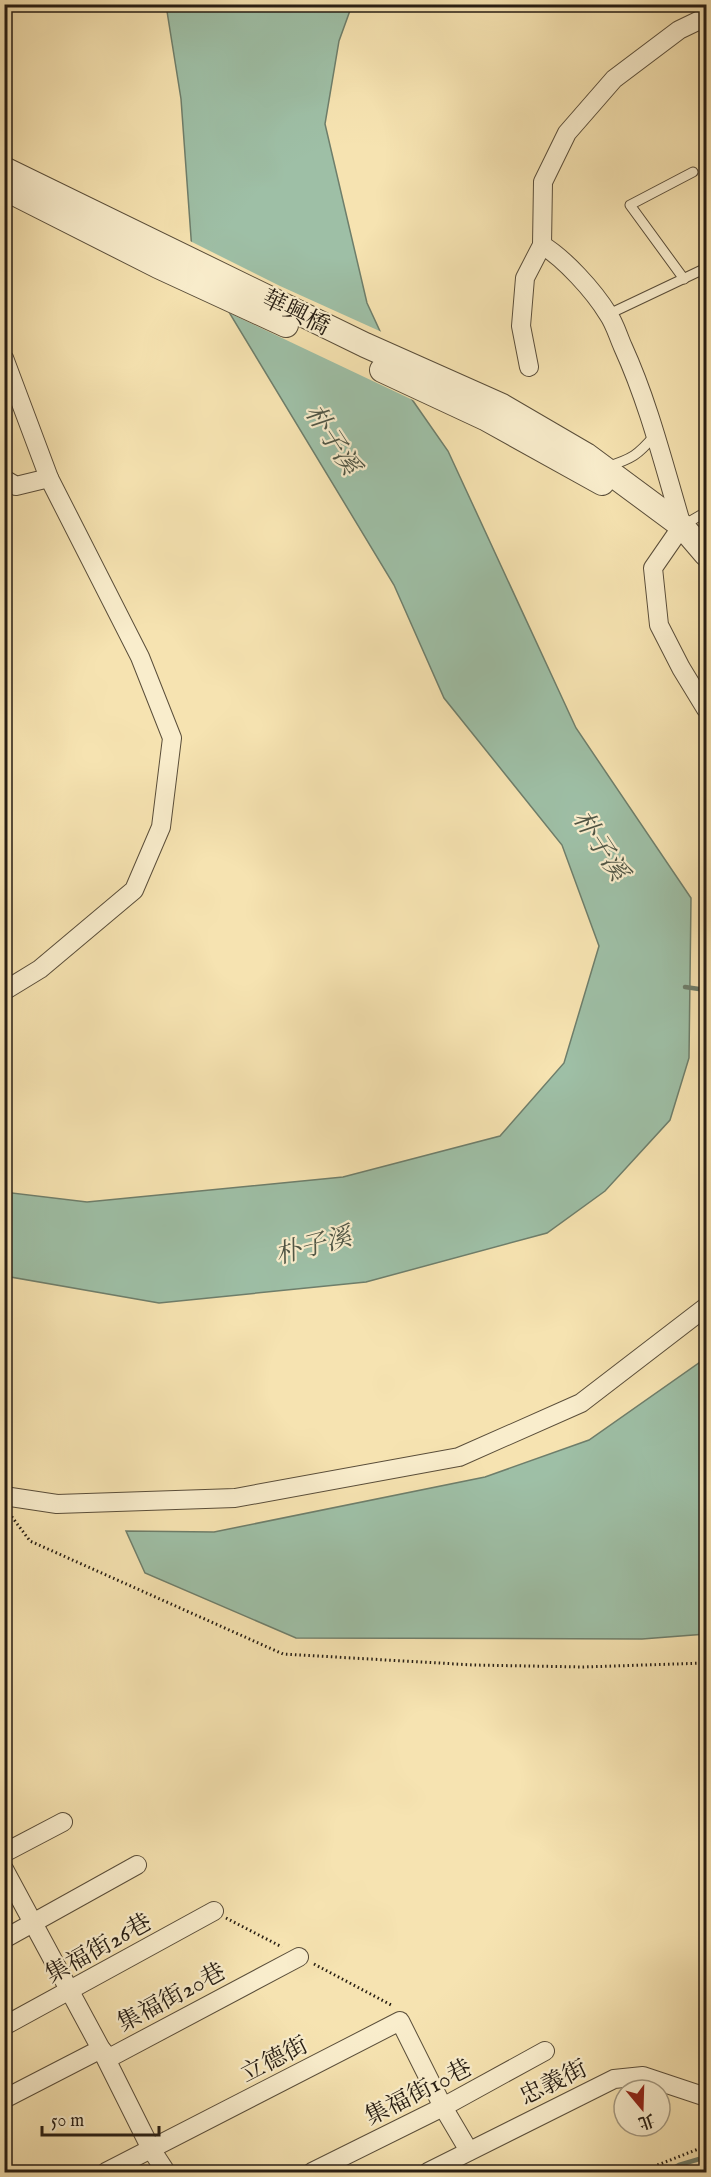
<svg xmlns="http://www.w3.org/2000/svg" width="711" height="2177" viewBox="0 0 711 2177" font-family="'IM FELL English','Noto Serif TC',serif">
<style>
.water{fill:#9ebfa6;stroke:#6e7e6b;stroke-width:1.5}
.pier{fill:#f6e3b1}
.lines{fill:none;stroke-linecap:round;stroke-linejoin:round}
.stream{stroke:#6e7e6b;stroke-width:4.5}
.service-casing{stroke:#5a4e3a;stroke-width:11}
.minor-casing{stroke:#5a4e3a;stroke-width:20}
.tertiary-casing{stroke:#5a4e3a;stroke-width:26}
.path{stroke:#261d13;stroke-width:3;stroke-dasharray:1.5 3;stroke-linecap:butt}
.service{stroke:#f9edcc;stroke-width:9}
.minor{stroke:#f9edcc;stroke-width:18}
.tertiary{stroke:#f9edcc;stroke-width:24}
.labels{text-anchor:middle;stroke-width:4.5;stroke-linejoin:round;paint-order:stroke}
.street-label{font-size:24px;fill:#261d13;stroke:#f9edcc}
.water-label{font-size:26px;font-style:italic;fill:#505646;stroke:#f9edcc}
</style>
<rect width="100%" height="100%" fill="#f6e3b1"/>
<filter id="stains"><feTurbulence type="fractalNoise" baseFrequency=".00333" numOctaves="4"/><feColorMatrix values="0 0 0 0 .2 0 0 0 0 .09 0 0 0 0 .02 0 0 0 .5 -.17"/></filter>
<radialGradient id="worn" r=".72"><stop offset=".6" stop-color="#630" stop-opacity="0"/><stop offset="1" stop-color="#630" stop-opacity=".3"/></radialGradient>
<!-- water -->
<g class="water">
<path d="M166,5h186l-13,36 -14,83 42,179 44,95 37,53 128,277 115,170 -2,160 -19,62 -65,71 -58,42 -181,49 -207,21 -154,-27 -1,-84 83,10 256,-25 157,-41 64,-73 35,-117 -37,-101 -118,-147 -50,-113 -202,-334 -11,-152z"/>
<path d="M706,1358v276l-64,5 -346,-1 -151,-65 -19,-42 88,1 271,-55 104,-37z"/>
</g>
<!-- pier -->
<path class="pier" d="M188,240l92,46 104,47 33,69 -192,-91 -35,-59z"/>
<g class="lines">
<!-- stream -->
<g class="stream">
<path d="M685,987l21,3"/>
<path d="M666,2172l13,-7 27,-8"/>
</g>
<defs>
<g id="service">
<path d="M684,279l-54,-74 63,-33"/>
<path d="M609,314l97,-46"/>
<path d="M606,467c26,-8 32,-12 49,-32"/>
<path d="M682,526l24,-14"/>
</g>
<g id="minor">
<path d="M542,245c22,13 52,46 66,69 7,10 10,22 15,33 26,57 41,119 59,179l-29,42 6,57 22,43 25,41"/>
<path d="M4,358l45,120"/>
<path d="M529,367l-8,-41 4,-48 17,-33 1,-63 24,-49 47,-54 65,-49 27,-13"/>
<path d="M4,479l12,7 33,-8 91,179 32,81 -11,89 -27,63 -94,79 -36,22"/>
<path d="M4,1496l53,8 178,-6 224,-41 122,-54 125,-96"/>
<path d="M4,1853l59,-31"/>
<path d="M4,1869l97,180 50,100 15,23"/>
<path d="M4,1939l133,-74"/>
<path d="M4,2026l210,-115"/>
<path d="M4,2099l97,-50 8,9 190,-101"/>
<path d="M106,2172l294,-151 43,86 26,44"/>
<path d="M312,2172l131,-65 102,-56"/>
<path d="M428,2172l186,-93 29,-3 63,21"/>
</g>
<g id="tertiary">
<path d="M4,169l361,176 137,61 84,49 96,71 24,28"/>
<path d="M4,188l154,78 128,59"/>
<path d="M382,370l103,48 117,65"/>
</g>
</defs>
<!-- service casing -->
<use href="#service" class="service-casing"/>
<!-- minor casing -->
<use href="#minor" class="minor-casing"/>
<!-- tertiary casing -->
<use href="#tertiary" class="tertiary-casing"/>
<!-- path -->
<g class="path">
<path d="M9,1513l21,28 253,113 190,11 110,2 123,-4"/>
<path d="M226,1918l56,29"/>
<path d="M314,1964l79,42"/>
<path d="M646,2172l9,-6 51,-20"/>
</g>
<!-- service -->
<use href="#service" class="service"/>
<!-- minor -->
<use href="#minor" class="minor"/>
<!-- tertiary -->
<use href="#tertiary" class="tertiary"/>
</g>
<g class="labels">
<!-- street labels -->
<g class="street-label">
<text transform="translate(296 312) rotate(26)" y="8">華興橋</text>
<text transform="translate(98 1948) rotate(-29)" y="8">集福街26巷</text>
<text transform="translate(171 1997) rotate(-28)" y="8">集福街20巷</text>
<text transform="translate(274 2059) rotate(-27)" y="8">立德街</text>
<text transform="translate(553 2082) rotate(-26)" y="8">忠義街</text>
<text transform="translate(418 2092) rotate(-27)" y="8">集福街10巷</text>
</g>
<!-- water labels -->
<g class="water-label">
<text transform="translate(333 439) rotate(57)" y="9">朴子溪</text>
<text transform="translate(601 845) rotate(57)" y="9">朴子溪</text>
<text transform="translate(313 1245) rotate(-15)" y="9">朴子溪</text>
</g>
</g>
<!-- margin -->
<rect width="711" height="2177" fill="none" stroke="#f6e3b1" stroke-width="24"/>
<rect x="6" y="6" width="699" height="2165" fill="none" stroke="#261d13" stroke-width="3"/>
<rect x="12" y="12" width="687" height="2153" fill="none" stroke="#261d13" stroke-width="1.5"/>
<!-- north arrow -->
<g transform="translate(642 2108) rotate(161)"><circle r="28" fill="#f9edcc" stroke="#a59a82" stroke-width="1.5"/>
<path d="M0-4.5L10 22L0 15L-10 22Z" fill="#8f2418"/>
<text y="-9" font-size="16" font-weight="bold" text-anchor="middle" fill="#261d13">北</text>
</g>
<!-- scale -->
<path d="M42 2126v9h117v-9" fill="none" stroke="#261d13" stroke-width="3"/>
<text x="51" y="2126" font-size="18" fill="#261d13" stroke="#f9edcc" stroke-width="4.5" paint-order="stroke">50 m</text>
<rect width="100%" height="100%" filter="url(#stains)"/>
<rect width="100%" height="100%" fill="url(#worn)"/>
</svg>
